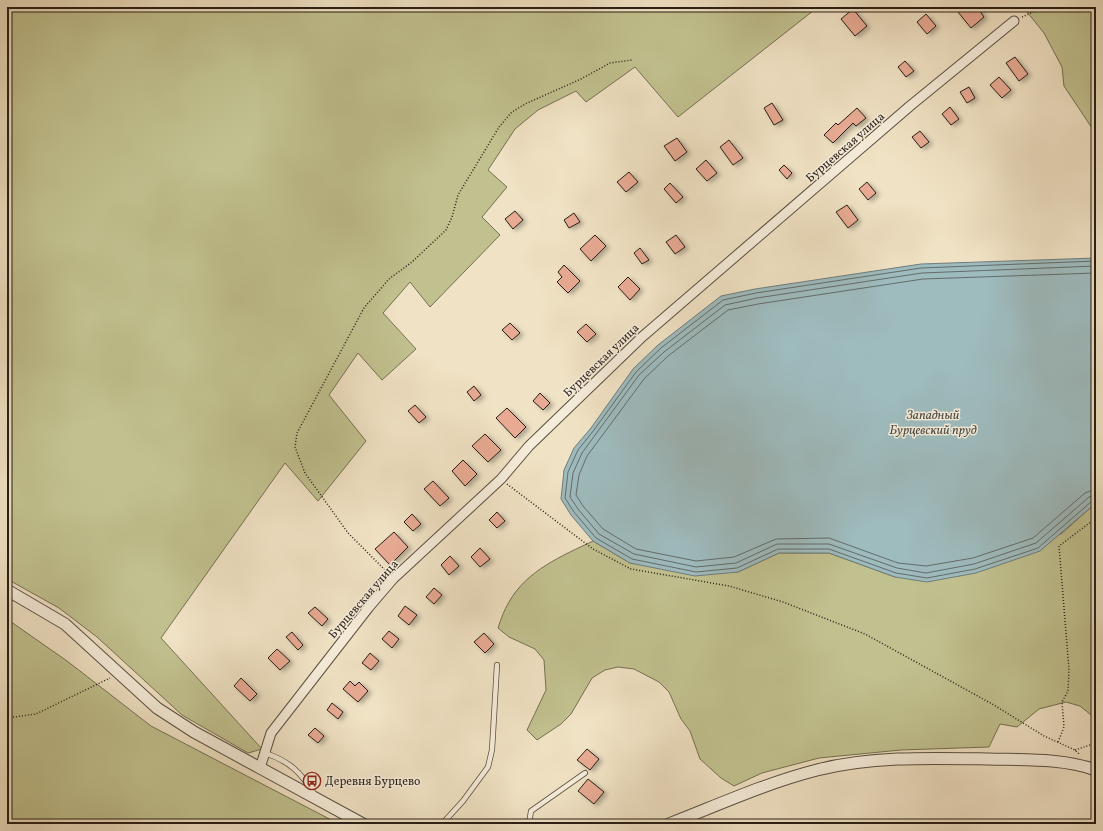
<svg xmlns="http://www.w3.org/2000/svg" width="1103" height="831" viewBox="0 0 1103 831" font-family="Vollkorn,serif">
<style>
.green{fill:#c1c18f;stroke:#747052}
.water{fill:#9ebbbe;stroke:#6f7c7b}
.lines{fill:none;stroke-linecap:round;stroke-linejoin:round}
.shore{stroke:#636c6a;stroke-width:1}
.building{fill:#e8aa93;stroke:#281e16;filter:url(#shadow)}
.service-casing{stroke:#5a4f42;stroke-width:6}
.minor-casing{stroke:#5a4f42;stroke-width:11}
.tertiary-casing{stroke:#5a4f42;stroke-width:13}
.path{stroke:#281e16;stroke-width:1.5;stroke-dasharray:1 2;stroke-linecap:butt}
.service{stroke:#f5ecd9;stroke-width:4.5}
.minor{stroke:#f5ecd9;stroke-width:9}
.tertiary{stroke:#f5ecd9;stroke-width:11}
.labels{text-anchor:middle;stroke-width:3;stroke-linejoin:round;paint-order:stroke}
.street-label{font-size:12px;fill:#281e16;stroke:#f5ecd9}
.poi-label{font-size:12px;fill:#281e16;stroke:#f5ecd9;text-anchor:start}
.water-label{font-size:13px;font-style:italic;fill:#4b4d48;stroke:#f5ecd9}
</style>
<defs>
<filter id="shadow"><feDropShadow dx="3.5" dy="2" stdDeviation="2" flood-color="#0004"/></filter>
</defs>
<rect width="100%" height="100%" fill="#f0e2c4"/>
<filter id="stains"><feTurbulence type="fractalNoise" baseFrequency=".005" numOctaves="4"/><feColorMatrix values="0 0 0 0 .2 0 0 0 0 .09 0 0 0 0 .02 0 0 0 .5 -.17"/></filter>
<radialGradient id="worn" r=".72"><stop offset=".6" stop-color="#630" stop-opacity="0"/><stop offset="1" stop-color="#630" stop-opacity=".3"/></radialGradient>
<!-- green -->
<g class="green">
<path d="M7,7h811l-140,110 -43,-50 -49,35 -10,-11 -38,19 -23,19 -27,41 19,17 -25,30 18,18 -70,72 -20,-25 -27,31 33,36 -34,31 -24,-27 -29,42 37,46 -48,60 -33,-38 -124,175 101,111 -14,4 -66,-38 -85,-78 -38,-29 -52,-29z"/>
<path d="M1023,7h73v127l-32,-48 -2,-19 -18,-34z"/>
<path d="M1096,503v222l-5,-10 -11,-9 -14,-4 -27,7 -22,18 -17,-3 -11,23 -88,3 -82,8 -57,15 -28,13 -13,-8 -21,-19 -10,-28 -9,-12 -12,-27 -10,-10 -25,-13 -16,-2 -13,3 -13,8 -21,36 -10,10 -24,16 -10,-10 19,-40 -2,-30 -9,-11 -26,-12 -11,-9c3,-9 6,-18 11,-26 18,-32 53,-46 84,-61l37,22 108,9 41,-19h50l66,24 166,-43z"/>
<path d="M7,619l60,42 84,65 188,98h-332z"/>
</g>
<!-- water -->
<path class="water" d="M1096,258v245l-56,48 -64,22 -49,9 -32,-5 -66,-24h-50l-41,19 -43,4 -65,-13 -37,-22 -22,-26 -10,-16 3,-29 10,-22 17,-20 42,-59 25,-24 63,-49 34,-7 166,-25z"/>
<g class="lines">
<!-- shore -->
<g class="shore">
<path d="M1096,261l-175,7 -165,25 -33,7 -62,48 -25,24 -42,58 -16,20 -10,22 -3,26 9,14 22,26 36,21 64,13 41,-4 41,-19h51l67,24 31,5 48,-9 63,-21 54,-47 4,-1"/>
<path d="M1096,266l-174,7 -165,25 -32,7 -61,47 -25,23 -57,78 -9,20 -3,24 8,12 21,25 35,20 62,13 40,-4 41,-19h52l68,24 29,5 48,-9 62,-21 53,-46 7,-2"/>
<path d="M1096,273l-173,6 -165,25 -30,6 -60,46 -24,23 -57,77 -8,19 -3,20 7,11 20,23 33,20 60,12 38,-4 42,-18 53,-1 69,25 28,3 47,-8 60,-20 52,-45 11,-4"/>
</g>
</g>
<!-- building -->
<g class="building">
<path d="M964,7h13l7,10 -13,11 -13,-16z"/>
<path d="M853,9l14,17 -12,10 -14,-17z"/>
<path d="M926,14l10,12 -9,8 -10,-12z"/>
<path d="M1015,57l13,17 -9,7 -13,-18z"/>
<path d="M905,61l9,10 -8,6 -8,-10z"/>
<path d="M999,77l12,13 -9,8 -12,-13z"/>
<path d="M969,87l6,11 -8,5 -7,-11z"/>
<path d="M772,103l11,17 -9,5 -10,-17z"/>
<path d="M950,107l9,12 -8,6 -9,-11z"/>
<path d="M857,108l9,10 -10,8 -3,-3 -20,20 -9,-8 12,-12 2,2z"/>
<path d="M920,131l9,11 -8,6 -9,-11z"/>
<path d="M677,138l10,14 -12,9 -11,-15z"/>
<path d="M729,140l14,18 -10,7 -13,-18z"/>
<path d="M706,160l11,13 -10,8 -11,-12z"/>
<path d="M784,165l8,8 -5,6 -8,-9z"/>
<path d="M629,172l9,10 -12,10 -9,-10z"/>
<path d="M867,182l9,11 -8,7 -9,-11z"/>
<path d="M670,183l13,14 -7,6 -12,-14z"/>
<path d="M847,205l11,15 -10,8 -12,-16z"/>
<path d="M515,211l8,9 -10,9 -8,-10z"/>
<path d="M574,213l6,9 -11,6 -5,-8z"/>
<path d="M595,235l11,11 -15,15 -11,-12z"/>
<path d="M676,235l9,12 -10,7 -9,-12z"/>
<path d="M640,248l9,12 -7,4 -8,-11z"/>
<path d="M564,265l16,16 -12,12 -11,-11 5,-5 -4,-5z"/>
<path d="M628,277l12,12 -10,11 -12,-13z"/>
<path d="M510,323l10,10 -8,7 -10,-10z"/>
<path d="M586,324l10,10 -9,8 -10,-10z"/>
<path d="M474,386l7,9 -7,6 -7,-9z"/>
<path d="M540,393l10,10 -7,7 -10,-9z"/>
<path d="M415,405l11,12 -7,6 -11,-12z"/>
<path d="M507,408l19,19 -11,11 -19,-20z"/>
<path d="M485,434l16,16 -13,12 -16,-16z"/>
<path d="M463,460l14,14 -12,12 -13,-15z"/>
<path d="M433,481l16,17 -9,8 -16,-17z"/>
<path d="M497,512l8,9 -8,7 -8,-8z"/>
<path d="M412,514l9,10 -8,7 -9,-9z"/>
<path d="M394,532l14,15 -18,18 -15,-16z"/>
<path d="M480,548l10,11 -10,8 -9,-10z"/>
<path d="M450,556l9,10 -10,9 -8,-10z"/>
<path d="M434,588l8,7 -8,9 -8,-7z"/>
<path d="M405,606l12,9 -8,10 -11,-9z"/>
<path d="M315,607l13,12 -6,7 -14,-13z"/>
<path d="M389,631l10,8 -7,9 -10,-9z"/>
<path d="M292,632l11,13 -5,5 -12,-13z"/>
<path d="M484,633l10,11 -9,9 -11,-11z"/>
<path d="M277,649l13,12 -10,9 -12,-12z"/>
<path d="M370,653l9,8 -8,9 -9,-7z"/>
<path d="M241,678l16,16 -7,7 -16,-15z"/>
<path d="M350,681l5,5 4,-4 9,9 -10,11 -15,-13z"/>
<path d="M332,703l11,9 -5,7 -11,-9z"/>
<path d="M315,728l9,8 -6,7 -10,-8z"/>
<path d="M587,749l12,10 -9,11 -13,-10z"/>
<path d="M588,779l16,13 -10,12 -16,-13z"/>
</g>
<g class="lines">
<defs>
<g id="service">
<path d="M265,753c24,8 36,19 49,41"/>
<path d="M442,824l21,-23 25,-34 4,-17 5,-85"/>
<path d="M529,824l2,-13 54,-38"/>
</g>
<path id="minor" d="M260,768l11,-35 98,-126 24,-28 108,-100 28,-33 113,-109 268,-231 104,-85"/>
<g id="tertiary">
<path d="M7,590l58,34 92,84 37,24 169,92"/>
<path d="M669,824c49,-19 97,-41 148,-54 55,-14 115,-12 171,-11 36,1 74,-1 108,11"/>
</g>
</defs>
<!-- service casing -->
<use href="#service" class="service-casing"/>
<!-- minor casing -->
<use href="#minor" class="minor-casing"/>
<!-- tertiary casing -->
<use href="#tertiary" class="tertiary-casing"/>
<!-- path -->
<g class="path">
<path d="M1022,17l22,-10"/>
<path d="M507,484l86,65 38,20 98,17 54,16 82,32 129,71 50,31 31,14 4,4"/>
<path d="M387,572l-39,-39 -43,-60 -10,-26 2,-14 67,-125 25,-29 23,-17 34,-32 6,-13 6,-22 41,-68 13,-15 13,-8 56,-25 29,-16 22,-3"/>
<path d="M7,718l29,-4 74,-36"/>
<path d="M1058,742l6,-15 -2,-25 6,-11 1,-21 -10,-124 37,-28"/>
<path d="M1075,750l21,-7"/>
</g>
<!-- service -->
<use href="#service" class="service"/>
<!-- minor -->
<use href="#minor" class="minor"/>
<!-- tertiary -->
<use href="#tertiary" class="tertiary"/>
</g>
<!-- icons -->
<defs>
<symbol id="bus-ring" viewBox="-11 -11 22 22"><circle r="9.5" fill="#f5ecd9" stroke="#8f2418" stroke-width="1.5"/><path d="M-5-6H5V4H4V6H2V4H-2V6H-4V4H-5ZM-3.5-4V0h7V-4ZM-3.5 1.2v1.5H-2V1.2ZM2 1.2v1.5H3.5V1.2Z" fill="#8f2418"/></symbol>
</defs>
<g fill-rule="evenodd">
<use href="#bus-ring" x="302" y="771" width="20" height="20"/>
</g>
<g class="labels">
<!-- street labels -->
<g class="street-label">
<text transform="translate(845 147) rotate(-41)" y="4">Бурцевская улица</text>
<text transform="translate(601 360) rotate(-44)" y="4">Бурцевская улица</text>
<text transform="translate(363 599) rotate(-49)" y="4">Бурцевская улица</text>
</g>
<!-- poi labels -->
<g class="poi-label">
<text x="325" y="785">Деревня Бурцево</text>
</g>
<!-- water labels -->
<g class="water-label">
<text x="933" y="419">Западный<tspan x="933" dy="15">Бурцевский пруд</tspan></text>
</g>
</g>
<!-- margin -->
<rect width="1103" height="831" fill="none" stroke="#f0e2c4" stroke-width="24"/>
<rect x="8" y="8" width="1087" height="815" fill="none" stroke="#281e16" stroke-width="2"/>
<rect x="12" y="12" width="1079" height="807" fill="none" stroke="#281e16"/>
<rect width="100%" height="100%" filter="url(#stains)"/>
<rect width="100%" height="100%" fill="url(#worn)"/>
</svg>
